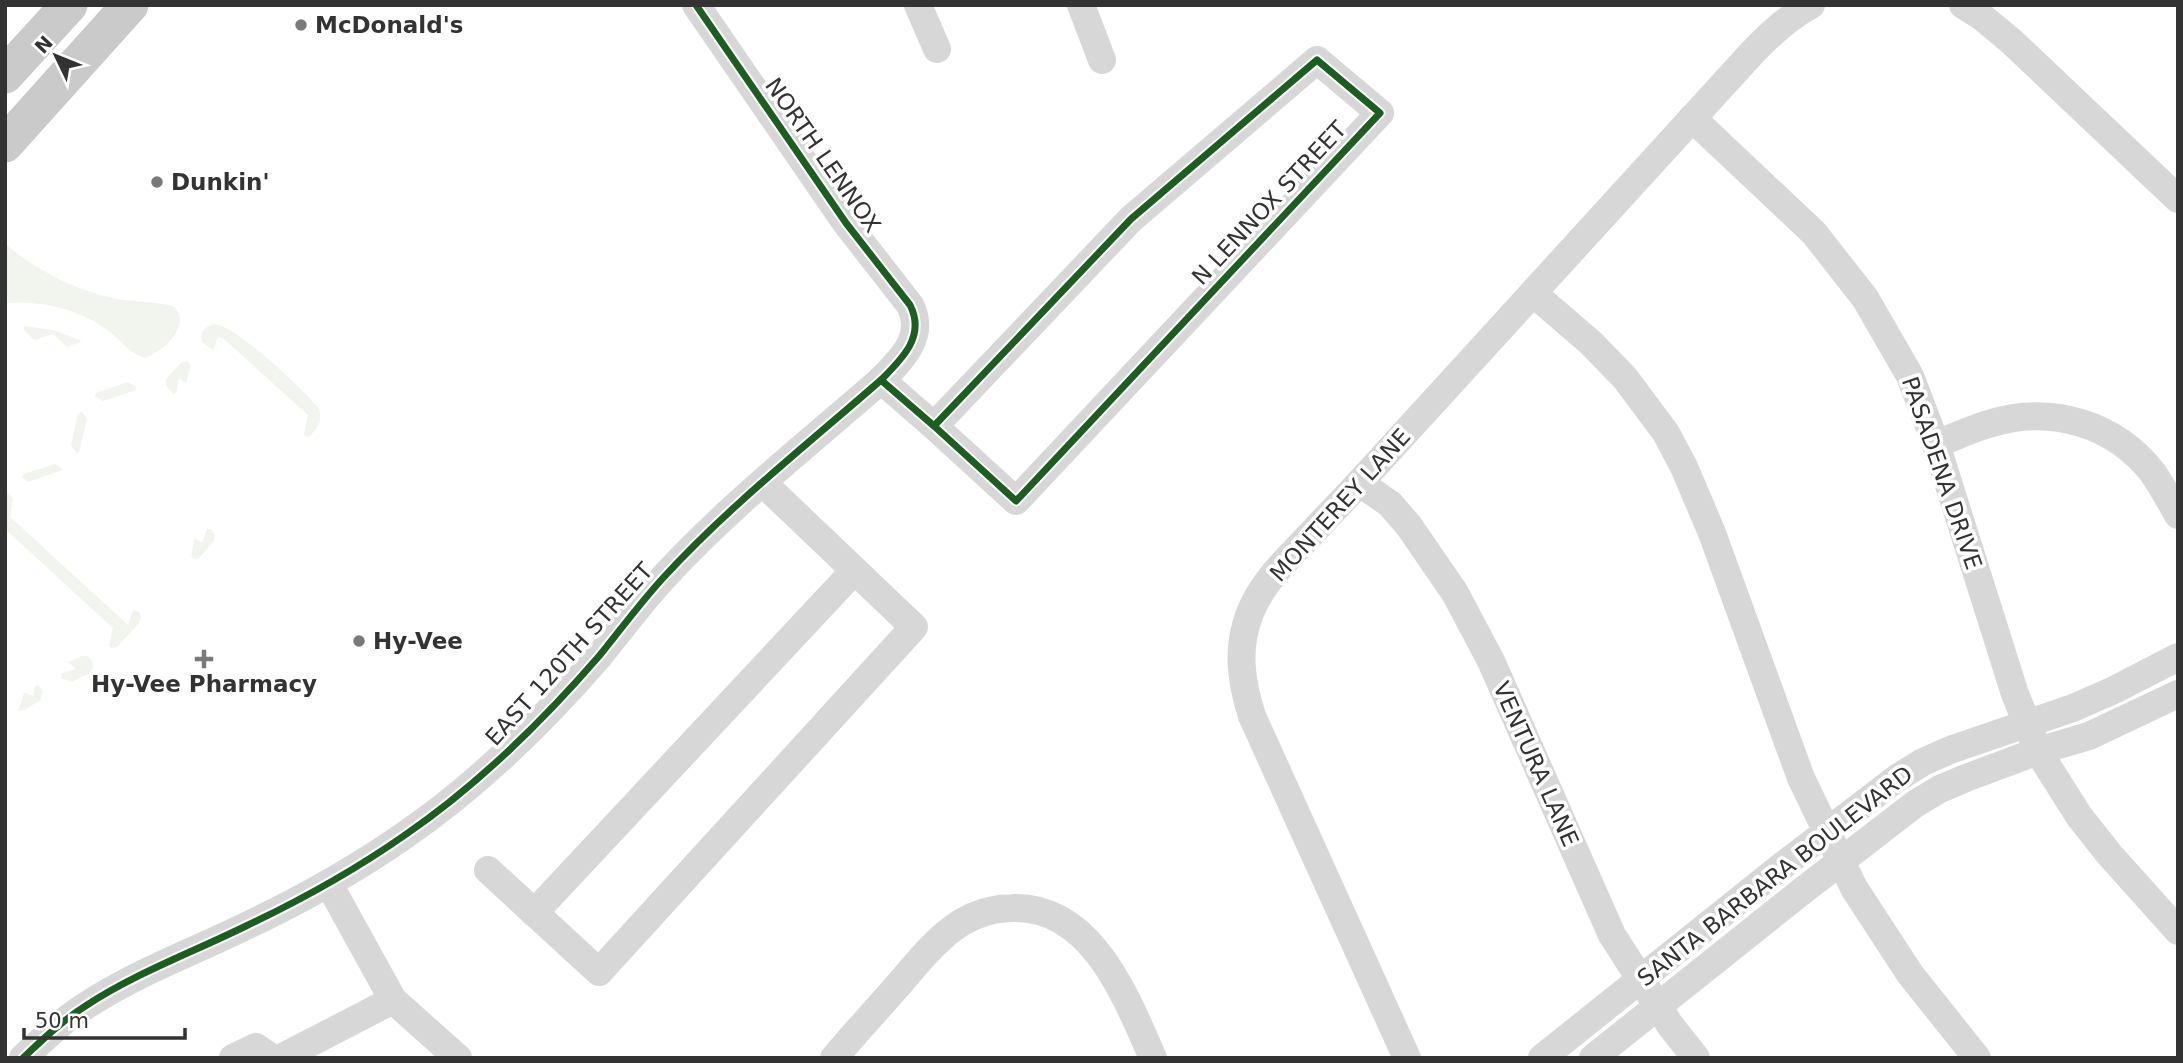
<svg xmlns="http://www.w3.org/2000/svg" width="2183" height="1063" viewBox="0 0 2183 1063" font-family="'DejaVu Sans',sans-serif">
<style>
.green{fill:#f1f5ed}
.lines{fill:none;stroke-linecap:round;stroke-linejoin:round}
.minor{stroke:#d7d7d7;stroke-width:28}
.major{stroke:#cacaca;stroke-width:37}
.cycleway-casing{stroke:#fff;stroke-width:11}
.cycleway{stroke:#1b5e20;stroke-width:7}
.poi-dot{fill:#7a7a7a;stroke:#fff;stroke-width:2.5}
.labels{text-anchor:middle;stroke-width:7;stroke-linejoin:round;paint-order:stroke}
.poi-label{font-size:23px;font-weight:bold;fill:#333;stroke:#fff;text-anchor:start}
.street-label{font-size:23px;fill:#333;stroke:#fff}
</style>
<rect width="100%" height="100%" fill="#fff"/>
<!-- green -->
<g class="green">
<path d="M5,244c34,28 75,49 119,56 16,2 33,2 49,6 21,17 -10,46 -28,52 -15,-4 -23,-17 -35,-26 -30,-23 -68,-32 -105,-29z"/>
<path d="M213,324c20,-2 90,66 105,83 6,13 0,21 -9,30l-4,-1 -1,-2 4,-19 -84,-76 -6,-2 -5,13 -11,-8c-3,-10 2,-14 11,-18z"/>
<path d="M25,326l28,4 27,10 1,2 -14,5 -14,-13 -19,6 -11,-11z"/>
<path d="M187,361l4,4 -5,18 -7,-5 -3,15 -3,1 -7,-8v-7l15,-16z"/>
<path d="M128,382l8,5v3l-33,11 -8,-5 1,-3z"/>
<path d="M82,412l5,7 -8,33 -2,1 -6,-7 7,-33z"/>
<path d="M55,464l6,4 1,2 -34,12 -6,-5 2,-3z"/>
<path d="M5,490l8,8 -3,19 118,108 5,-15 6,2 2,5 -2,6 -22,24 -5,1 -3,-2 4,-18 -108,-99z"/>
<path d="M207,529h4l4,6 -1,6 -16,18h-4l-3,-3 4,-18 7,5z"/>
<path d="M82,656h5c7,4 8,10 4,16l-19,10 -11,-4 1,-5 14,-4 -8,-7z"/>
<path d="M38,685l4,5 -1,10 -17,10 -6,1 6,-18 9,3 2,-10z"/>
</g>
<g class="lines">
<!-- minor -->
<g class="minor">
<path d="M918,5l19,44"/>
<path d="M1081,5l21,55"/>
<path d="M1963,5l19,12 29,24 167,158"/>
<path d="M1692,118l122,115 51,65 45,78 26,68 79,250 23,57 41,65 30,38 69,77"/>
<path d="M1533,293l58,50 34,35 41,55 18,34 28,66 89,245 40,83 13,27 56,86 67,84"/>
<path d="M881,380l53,46 197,-207 186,-159 63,53 -364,388 -82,-75"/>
<path d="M1936,444c19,-7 37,-16 56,-21 60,-18 123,1 161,50 9,13 17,28 25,42"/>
<path d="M1360,483l30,21 19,22 46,67 36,68 121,274 58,90 26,33"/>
<path d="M488,870l111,102 315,-345 -151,-144"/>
<path d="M329,884l64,116 65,58"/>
<path d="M534,913l320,-342"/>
<path d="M23,1058c20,-19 40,-38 64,-53 49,-32 106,-53 159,-79 55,-26 109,-56 159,-91 73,-50 137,-113 195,-180 21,-26 41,-53 63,-77 66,-72 145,-134 218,-198 21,-21 45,-44 29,-75l-64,-82 -150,-218"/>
<path d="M233,1058l23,-11 16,11"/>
<path d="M281,1058l112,-58"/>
<path d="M834,1058c22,-26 45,-51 67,-76 12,-14 23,-28 36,-40 21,-21 46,-34 76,-34 79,-2 113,89 140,150"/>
<path d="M1407,1058l-155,-342c-11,-35 -16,-67 -2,-103 12,-31 39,-56 61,-79 24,-26 49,-51 72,-77 123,-134 245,-269 368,-403 18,-19 36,-36 60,-49"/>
<path d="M1542,1058l240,-192 115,-88 26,-16 27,-12 123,-42 41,-18 64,-33"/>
<path d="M1593,1058l208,-166 114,-88 25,-15 26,-11 72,-27 51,-15 89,-42"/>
</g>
<!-- major -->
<g class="major">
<path d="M5,75l64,-70"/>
<path d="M5,144l125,-139"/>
</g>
<defs>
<g id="cycleway">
<path d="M881,380l53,46 197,-207 186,-159 63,53 -364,388 -82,-75"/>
<path d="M23,1058c20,-19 40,-38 64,-53 49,-32 106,-53 159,-79 55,-26 109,-56 159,-91 73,-50 137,-113 195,-180 21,-26 41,-53 63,-77 66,-72 145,-134 218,-198 21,-21 45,-44 29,-75l-64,-82 -150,-218"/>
</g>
</defs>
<!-- cycleway casing -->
<use href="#cycleway" class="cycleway-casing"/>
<!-- cycleway -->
<use href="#cycleway" class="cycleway"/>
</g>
<!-- markers -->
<g class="poi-dot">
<circle cx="301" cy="25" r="7"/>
<circle cx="157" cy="182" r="7"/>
<circle cx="359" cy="641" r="7"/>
<path d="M200.5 648.5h7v7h7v7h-7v7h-7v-7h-7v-7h7z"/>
</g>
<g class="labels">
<!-- poi labels -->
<g class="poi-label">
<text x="315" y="33">McDonald's</text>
<text x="171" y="190">Dunkin'</text>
<text x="373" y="649">Hy-Vee</text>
<text x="204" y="692" text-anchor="middle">Hy-Vee Pharmacy</text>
</g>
<!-- street labels -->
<g class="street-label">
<text transform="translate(823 155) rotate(55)" y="8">NORTH LENNOX</text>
<text transform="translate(1269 203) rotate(-47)" y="8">N LENNOX STREET</text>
<text transform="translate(1942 473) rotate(71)" y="8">PASADENA DRIVE</text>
<text transform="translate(1340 505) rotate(-48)" y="8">MONTEREY LANE</text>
<text transform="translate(569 654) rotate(-48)" y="8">EAST 120TH STREET</text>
<text transform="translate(1536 764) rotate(66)" y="8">VENTURA LANE</text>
<text transform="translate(1775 876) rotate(-38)" y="8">SANTA BARBARA BOULEVARD</text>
</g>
</g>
<!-- border -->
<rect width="2183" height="1063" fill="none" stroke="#333333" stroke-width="14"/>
<!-- north arrow -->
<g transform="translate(56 56) rotate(313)" stroke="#ffffff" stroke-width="5" paint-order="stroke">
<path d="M0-5L12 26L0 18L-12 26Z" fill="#333333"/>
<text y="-10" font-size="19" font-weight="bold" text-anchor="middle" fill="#333333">N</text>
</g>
<!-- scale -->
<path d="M24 1028v10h161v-10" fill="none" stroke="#333333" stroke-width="3.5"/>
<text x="35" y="1028" font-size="21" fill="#333333" stroke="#ffffff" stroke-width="5" paint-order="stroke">50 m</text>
</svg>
